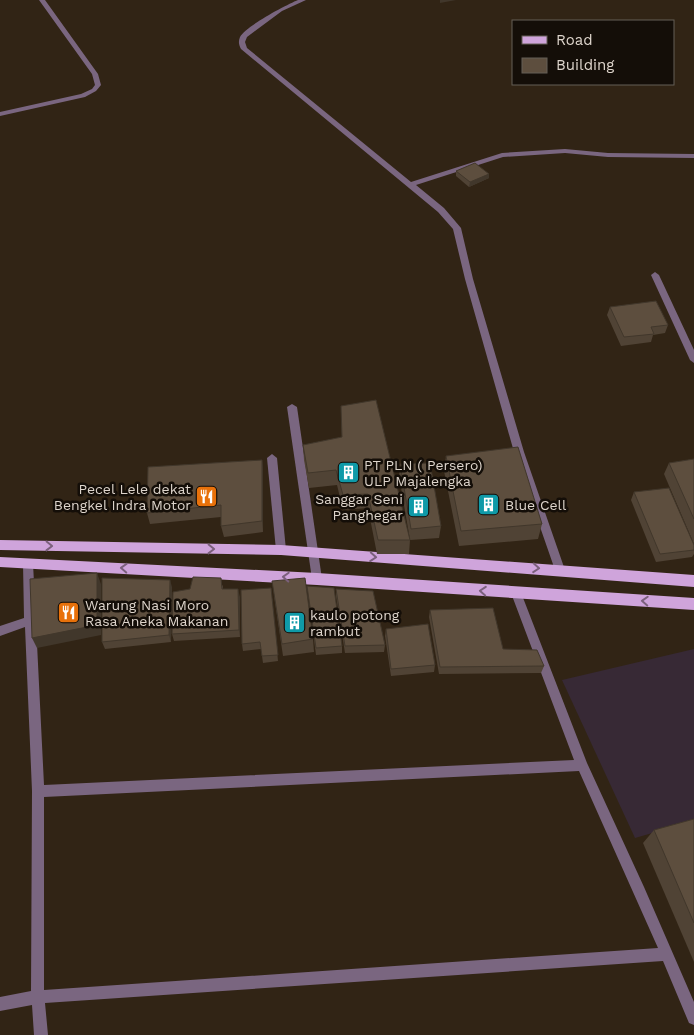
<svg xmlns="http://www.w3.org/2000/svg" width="694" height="1035" viewBox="0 0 694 1035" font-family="'Work Sans',sans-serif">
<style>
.commercial{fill:#372935}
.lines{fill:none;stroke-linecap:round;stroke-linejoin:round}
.street{fill:#7a6680;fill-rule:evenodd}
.primary{fill:#cfa4db;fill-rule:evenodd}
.wall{fill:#504335}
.shaded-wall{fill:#41372b}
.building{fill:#5d4e3e;stroke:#41372b}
.oneway{stroke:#7b607c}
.labels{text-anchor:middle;stroke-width:5;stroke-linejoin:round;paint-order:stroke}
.poi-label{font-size:14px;fill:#ded5cc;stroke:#140e08;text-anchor:start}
</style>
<rect width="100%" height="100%" fill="#312415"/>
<!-- commercial -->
<path class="commercial" d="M694,649v172l-59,17 -73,-158z"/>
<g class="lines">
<!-- street -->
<g class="street">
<path d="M39,0h6l53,74 3,11 -5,6 -11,6 -85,19v-4l81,-18 11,-5 3,-4 -3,-11z"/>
<path d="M298,0h8l-24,11 -35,26 -2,5 2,6 164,134 91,-29 63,-4 43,4 86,1v4l-86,-1 -43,-4 -62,4 -87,28 28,23 17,20 12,51 51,173 41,118 -1,3 -4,1 -4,-1 -1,-3 -41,-118 -49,-173 -12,-50 -15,-17 -197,-163c-2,-4 -3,-7 -1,-12 6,-11 46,-32 58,-37z"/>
<path d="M655,272l4,3 35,75v13l-4,-3 -39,-85z"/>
<path d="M292,404l5,3 25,172 -1,3 -4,1 -4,-1 -1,-3 -25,-172z"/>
<path d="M272,454l5,4 9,92 -1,3 -4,1 -4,-1 -1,-3 -9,-92z"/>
<path d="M28,559l4,1 1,3 11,222 530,-25 -63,-167 1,-3 4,-2 4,2 67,173 57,124 50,115v23l-5,-2 -26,-62 -618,42 3,32h-14l-2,-30 -32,6v-14l31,-6 1,-200 -7,-164 -25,9v-10l24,-8 -1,-55 1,-3zM579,771l79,177 -614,42v-193z"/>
</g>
<!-- primary -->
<g class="primary">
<path d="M0,540l281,5 413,30v12l-413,-32 -281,-5z"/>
<path d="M0,557l317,16 377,25v12l-377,-25 -317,-18z"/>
</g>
</g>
<!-- wall -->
<g class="wall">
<path d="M456,171l33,7 -20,9 -13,-11z"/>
<path d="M610,307l58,18 -3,8 -12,2 -2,7 -30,4 -14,-31z"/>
<path d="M341,406l69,134 -1,14h-32l-9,-46 -25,2 -6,-25 -28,3 -5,-28 -1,-15 39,-8z"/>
<path d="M446,456l96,68 -4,15 -79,7 -15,-75z"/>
<path d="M694,459v85l-30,-70 5,-11z"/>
<path d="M262,460l1,12v60l-39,5 -3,-11v-9l-71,7 -3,-11z"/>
<path d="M400,464l41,62 -2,12 -29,2 -11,-64z"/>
<path d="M634,492l60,53v9l-2,3 -36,5 -25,-62z"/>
<path d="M223,585v4l17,8v40l-66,4 -2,-7z"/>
<path d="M307,586l35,60v7l-26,2z"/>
<path d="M172,587l-1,55 -66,7 -3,-7z"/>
<path d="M271,588l7,73 -15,2 -2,-14 -18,2 -1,-7z"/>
<path d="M336,589l49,56 -1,7 -39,1 -9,-57z"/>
<path d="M274,595l39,44 1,13 -31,4z"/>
<path d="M430,610l73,39 41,17 -3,7 -102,1 -10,-57z"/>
<path d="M386,629l49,36 -1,7 -43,4 -6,-40z"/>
<path d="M694,819v143l-51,-119 11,-13z"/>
</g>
<!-- shaded-wall -->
<g class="shaded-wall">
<path d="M440,0h16l-16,3z"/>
<path d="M489,174v4l-20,9 1,-5z"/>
<path d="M262,460l1,12v60l-1,-11z"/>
<path d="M97,573l4,11v51l-64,13 -5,-10z"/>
<path d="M170,580l2,7 -1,55 -2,-7z"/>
<path d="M238,589l2,8v40l-1,-7z"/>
</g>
<!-- building -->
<g class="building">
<path d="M475,163l14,11 -19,8 -14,-11z"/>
<path d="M656,301l12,24 -17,2 3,7 -30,3 -14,-30z"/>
<path d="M376,400l34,140h-32l-10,-46 -25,1 -7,-25 -28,3 -5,-28 39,-8 -1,-31z"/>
<path d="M518,447l24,77 -81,7 -15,-75z"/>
<path d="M694,459v60l-25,-56z"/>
<path d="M262,460v61l-41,5v-21l-74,8 1,-46z"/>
<path d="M430,463l11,63 -30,3 -11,-65z"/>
<path d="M669,488l25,57v5l-34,4 -26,-62z"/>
<path d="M97,573v52l-65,13 -2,-59z"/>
<path d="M193,577l28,1 1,11h16l1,41 -67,4 1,-42 17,-3z"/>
<path d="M102,578l68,2 -1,55 -67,7z"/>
<path d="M305,578l8,61 -31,5 -10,-63z"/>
<path d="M307,586l27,2 8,58 -26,2z"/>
<path d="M271,588l7,67 -16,1 -2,-14 -18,2 -1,-54z"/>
<path d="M336,589l37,2 12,54 -40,1z"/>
<path d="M493,608l10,41 34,1 7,16 -104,1 -10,-57z"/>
<path d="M428,624l7,41 -44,4 -5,-40z"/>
<path d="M694,819v104l-40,-93z"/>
</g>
<!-- one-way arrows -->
<defs><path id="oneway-chevron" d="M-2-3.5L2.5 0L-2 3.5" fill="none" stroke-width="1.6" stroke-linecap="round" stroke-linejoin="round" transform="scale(1.25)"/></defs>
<g class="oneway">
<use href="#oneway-chevron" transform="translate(49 546) rotate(1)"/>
<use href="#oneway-chevron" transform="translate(211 549) rotate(1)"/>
<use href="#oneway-chevron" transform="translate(373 557) rotate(4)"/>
<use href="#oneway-chevron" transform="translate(124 568) rotate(-177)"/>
<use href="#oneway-chevron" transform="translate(536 568) rotate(4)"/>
<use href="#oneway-chevron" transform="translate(286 577) rotate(-177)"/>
<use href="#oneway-chevron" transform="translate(483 591) rotate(-176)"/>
<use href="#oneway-chevron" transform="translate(645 601) rotate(-177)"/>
</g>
<!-- icons -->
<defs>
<symbol id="building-square" viewBox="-11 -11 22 22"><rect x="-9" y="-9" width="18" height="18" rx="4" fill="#0f9aa8" stroke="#140e08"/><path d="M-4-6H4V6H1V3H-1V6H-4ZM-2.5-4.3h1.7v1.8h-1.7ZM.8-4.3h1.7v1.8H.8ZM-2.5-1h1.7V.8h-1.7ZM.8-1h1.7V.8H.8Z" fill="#fff"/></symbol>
<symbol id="restaurant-square" viewBox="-11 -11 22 22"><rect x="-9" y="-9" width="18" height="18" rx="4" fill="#e8710a" stroke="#140e08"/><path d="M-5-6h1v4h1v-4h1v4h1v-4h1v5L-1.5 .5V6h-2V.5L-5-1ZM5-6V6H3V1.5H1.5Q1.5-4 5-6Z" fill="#fff"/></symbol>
</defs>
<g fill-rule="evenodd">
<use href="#building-square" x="336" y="460" width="25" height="25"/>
<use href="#restaurant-square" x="194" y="484" width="25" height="25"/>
<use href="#building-square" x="476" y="492" width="25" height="25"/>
<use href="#building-square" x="406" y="494" width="25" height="25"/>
<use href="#restaurant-square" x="56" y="600" width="25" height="25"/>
<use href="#building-square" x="282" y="610" width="25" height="25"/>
</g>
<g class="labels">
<!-- poi labels -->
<g class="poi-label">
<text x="364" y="470">PT PLN ( Persero)<tspan x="364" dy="16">ULP Majalengka</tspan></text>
<text x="191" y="494" text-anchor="end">Pecel Lele dekat<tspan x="191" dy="16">Bengkel Indra Motor</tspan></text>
<text x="403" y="504" text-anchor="end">Sanggar Seni<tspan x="403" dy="16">Panghegar</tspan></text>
<text x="505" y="510">Blue Cell</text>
<text x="85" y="610">Warung Nasi Moro<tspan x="85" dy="16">Rasa Aneka Makanan</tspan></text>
<text x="310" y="620">kaulo potong<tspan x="310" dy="16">rambut</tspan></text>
</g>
</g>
<!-- legend -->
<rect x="512" y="20" width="162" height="65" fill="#140e08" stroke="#655e56"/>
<rect x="522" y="36" width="25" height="8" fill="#cfa4db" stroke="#655e56"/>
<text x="556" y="45" font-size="15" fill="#ded5cc">Road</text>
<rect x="522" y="58" width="25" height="15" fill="#5d4e3e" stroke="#655e56"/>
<text x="556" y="70" font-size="15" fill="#ded5cc">Building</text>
</svg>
